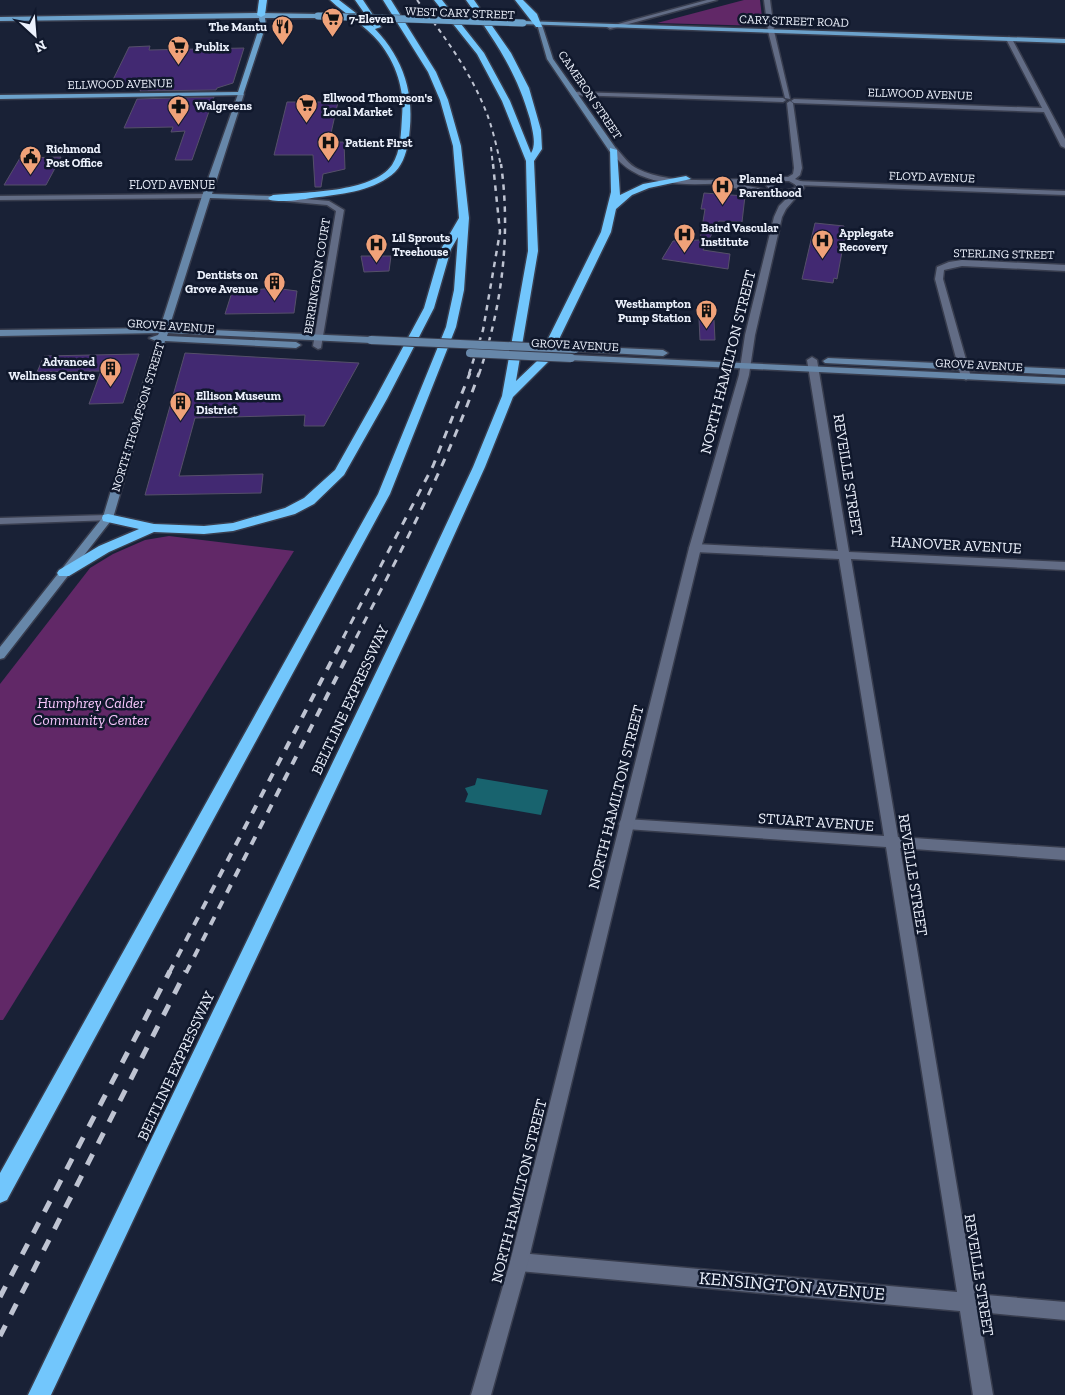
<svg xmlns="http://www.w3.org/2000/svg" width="1065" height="1395" viewBox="0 0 1065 1395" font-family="'Zilla Slab',serif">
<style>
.green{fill:#612867}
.water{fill:#18636e}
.building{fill:#422972;stroke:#555069}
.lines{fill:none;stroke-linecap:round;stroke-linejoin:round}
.minor-casing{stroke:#383d4e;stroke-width:3}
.tertiary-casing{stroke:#383d4e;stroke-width:3}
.secondary-casing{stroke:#383d4e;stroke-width:3}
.primary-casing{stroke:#383d4e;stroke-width:3}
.motorway-casing{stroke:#383d4e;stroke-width:3}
.minor{fill:#626c85;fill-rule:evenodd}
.tertiary{fill:#626c85;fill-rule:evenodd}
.secondary{fill:#6787a9;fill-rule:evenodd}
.primary{fill:#6ca2cc;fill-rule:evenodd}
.motorway{fill:#72c6fc;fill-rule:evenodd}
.rail-far4{stroke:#bec3d1;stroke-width:2;stroke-dasharray:4.5 4.5;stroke-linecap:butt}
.rail-far3{stroke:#bec3d1;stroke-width:2.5;stroke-dasharray:5.5 5.5;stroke-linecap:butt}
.rail-far2{stroke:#bec3d1;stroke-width:3;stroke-dasharray:8 8;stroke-linecap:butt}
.rail-far1{stroke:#bec3d1;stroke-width:4;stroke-dasharray:9 9;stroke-linecap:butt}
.rail{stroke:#bec3d1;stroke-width:5;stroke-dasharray:12 12;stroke-linecap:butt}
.secondary-bridge-casing{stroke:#383d4e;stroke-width:10;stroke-linecap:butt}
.primary-bridge-casing{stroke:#383d4e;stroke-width:8;stroke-linecap:butt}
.secondary-bridge{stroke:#6787a9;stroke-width:8}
.primary-bridge{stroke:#6ca2cc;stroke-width:7}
.labels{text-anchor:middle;stroke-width:5;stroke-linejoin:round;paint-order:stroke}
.far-street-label{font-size:12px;fill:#ecf1fc;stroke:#10182c}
.far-poi-label{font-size:12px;font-weight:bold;fill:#ecf1fc;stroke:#10182c;text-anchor:start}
.street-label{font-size:15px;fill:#ecf1fc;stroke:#10182c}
.park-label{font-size:15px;font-style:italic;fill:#f9c8fe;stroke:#10182c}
.near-street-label{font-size:18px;fill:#ecf1fc;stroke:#10182c}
</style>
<rect width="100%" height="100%" fill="#192136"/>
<!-- green -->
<g class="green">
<path d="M744,0h16l3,26 -106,-3z"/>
<path d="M169,536l125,15 -291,469h-3v-336l90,-116 23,-14 32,-14z"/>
</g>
<!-- water -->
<path class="water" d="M477,778l71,12 -7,25 -76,-13 3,-8 -3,-6 10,-3z"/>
<!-- building -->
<g class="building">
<path d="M150,46l-1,4 95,-2 -11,35 -16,5 -1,2 -76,1 2,-4 -33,1 20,-41z"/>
<path d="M214,97l-22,63h-17l10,-29 -14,1 2,-5 -49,1 13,-29z"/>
<path d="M287,102h51l-9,40h15l1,27 -22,5 -2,13h-6l-2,-32h-39z"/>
<path d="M61,157l-15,28h-42l16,-27z"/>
<path d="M704,193l41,3 -3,26 -23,-1 -16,29 27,4 -2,15 -66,-10 11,-18 27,-1 5,-31h-4z"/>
<path d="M815,223l29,3 -1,4h3l-9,49 -3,-1 -1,5 -31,-4z"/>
<path d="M361,256h30l-2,15 -25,1z"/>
<path d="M274,288l23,3 -3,22 -69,1 7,-22z"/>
<path d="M699,319l15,1 1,20h-15z"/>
<path d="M185,353l174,10 -35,63h-20l1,-11 -110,3 -16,58 84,-2 -2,19 -116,2z"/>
<path d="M139,354l-16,49 -34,1 12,-33 -64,1 7,-16z"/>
</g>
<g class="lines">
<defs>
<g id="minor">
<path d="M707,0h10l-107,29 -3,-2z"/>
<path d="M764,0h6l4,31 -3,2 -3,-2z"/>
<path d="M1009,37l3,2 53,100v9l-4,-2 -17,-34 -250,-9 -3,-2 3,-2 248,9 -36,-69z"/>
<path d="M574,92l209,6 3,2 -3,2 -211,-7 -1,-1z"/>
<path d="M795,181l270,10v4l-267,-10h-3z"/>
<path d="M209,194v4h-3l-206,2v-4z"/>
<path d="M270,196l59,5 15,9 -23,138 -3,1 -5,-3 23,-135 -9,-6 -54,-5 -4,-2z"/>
<path d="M962,260l103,5v6l-103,-5 -18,4 -1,9 28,98 -5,3 -5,-3 -26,-98 2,-12 12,-5z"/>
<path d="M812,357l5,3 32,192 216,10v8l-214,-11 47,278 167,11v12l-165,-12 75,446 90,8v18l-86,-8 14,83h-20l-13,-84 -441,-40 -6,-3 -3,-6 3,-6 6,-3 438,39 -71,-445 -260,-18 -5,-1 -2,-4 2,-4 5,-1 258,17 -45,-277 -144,-7 -6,-4 6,-4 143,7 -31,-191z"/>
<path d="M108,515l4,1 1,2 -1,2 -112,4v-6z"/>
</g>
<g id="tertiary">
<path d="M771,29l3,2 16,68 -5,-1 -17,-67z"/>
<path d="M790,101l3,2 9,65 -2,7 -5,4 8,3 1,6 -18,21 -4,8 -27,118 -6,40 -48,173 -173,714 -37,133h-20l39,-133 179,-714 50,-173 6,-40 29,-118 5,-11 11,-11 -20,1 -40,-9 1,-4c-30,1 -72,5 -99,-12 -9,-5 -16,-13 -23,-21l7,-2c7,8 13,17 22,21 37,19 109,8 150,8l5,-3 1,-6 -7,-65zM779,181h10l7,4v2c-8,5 -16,5 -23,-2zM766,182l-1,2 6,7 -36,-8z"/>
</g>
<g id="secondary">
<path d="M537,24l5,1 11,34 64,91 -1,2h-6l-63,-93z"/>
<path d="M241,92l3,2 -32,100 61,2 4,2 -4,2 -63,-2 -41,130 202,9 5,3 -5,3 -203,-10 -1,3 129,6 5,3 -5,3 -131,-7 -52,177 -109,140 -4,1v-12l103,-130 53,-176 -7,-3 9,-3 1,-2 -159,3v-6l160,-2 42,-132 36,-102z"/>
<path d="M575,346l88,4 5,3 -5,3 -91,-5 -2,-2z"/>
<path d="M571,355l494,23v6l-497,-24v-4z"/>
<path d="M828,358l237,11v6l-240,-12 -2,-2z"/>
</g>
<g id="primary">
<path d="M261,13l57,1 3,2 -3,2h-53l1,7 -23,70 -243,4v-4l238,-3 22,-67 -1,-7 -259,3v-4z"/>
<path d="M523,21l542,18v4l-544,-19z"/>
</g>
<g id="motorway">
<path d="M259,0h8l-2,15 -4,2 -4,-2z"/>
<path d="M330,0h9l35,27 -19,-27h8l18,27 -6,2c29,30 40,66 34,108 -2,13 -5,26 -14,35 -19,18 -51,22 -76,25 -15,2 -35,6 -49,3l-2,-2 5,-3c31,-3 99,-2 119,-30 9,-14 9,-33 10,-48 3,-27 -6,-54 -23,-75 -14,-17 -33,-27 -49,-42z"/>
<path d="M383,0h8l45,72 12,28 13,46 8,72 -5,72 -8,37 -66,167 -383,706 -7,3v-30l378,-679 68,-167 8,-37 4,-53 -7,12 -17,59 -47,91 -43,76 -30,29 -19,10 -62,17 -29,3 -50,-2 -45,20 -40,24h-10l-2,-3 2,-3 40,-24 40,-17 -36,-8 -1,-3 1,-3 5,-1 46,10 50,2 29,-3 52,-15 19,-10 31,-28 40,-71 49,-91 17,-59 18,-31 -6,-72 -13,-46 -12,-28z"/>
<path d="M434,0h8l42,53 26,48 21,52c6,-9 1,-24 -1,-34 -14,-49 -35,-78 -64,-119h8l37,53 18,35 12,42 1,19 -8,12 4,90 -22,130 21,-20 64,-129 10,-40 -1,-44 7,2 3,45 23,-11 43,-8 5,3 -42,9 -17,7 -16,14 -5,23 -63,130 -35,35 -28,70 -62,137 -372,791h-23l381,-791 64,-137 29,-71 26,-145 -2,-90 -24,-60 -25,-47z"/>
<path d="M515,0h8l14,14 5,13h-6z"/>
</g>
</defs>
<!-- minor casing -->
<use href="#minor" class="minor-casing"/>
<!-- tertiary casing -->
<use href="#tertiary" class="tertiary-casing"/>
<!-- secondary casing -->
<use href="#secondary" class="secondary-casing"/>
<!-- primary casing -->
<use href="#primary" class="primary-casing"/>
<!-- motorway casing -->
<use href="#motorway" class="motorway-casing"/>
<!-- minor -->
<use href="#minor" class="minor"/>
<!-- tertiary -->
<use href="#tertiary" class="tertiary"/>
<!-- secondary -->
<use href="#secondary" class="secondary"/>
<!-- primary -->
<use href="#primary" class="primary"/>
<!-- motorway -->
<use href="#motorway" class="motorway"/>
<!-- rail-far4 -->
<g class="rail-far4">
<path d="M417,0c27,36 54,72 70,114 6,16 10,34 14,52"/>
<path d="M491,147l2,19"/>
</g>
<!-- rail-far3 -->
<g class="rail-far3">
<path d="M469,374l14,-44 17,-98 -7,-68"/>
<path d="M479,374c23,-67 32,-139 22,-210"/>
</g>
<!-- rail-far2 -->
<g class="rail-far2">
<path d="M343,638l90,-172 37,-93"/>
<path d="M356,638c45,-87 91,-173 123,-265"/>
</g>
<!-- rail-far1 -->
<g class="rail-far1">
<path d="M169,973l175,-336"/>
<path d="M186,973l171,-336"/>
</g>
<!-- rail -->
<g class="rail">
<path d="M0,1297l170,-326"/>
<path d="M0,1336l186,-365"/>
</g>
<defs>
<g id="secondary-bridge">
<path d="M371,340l204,9"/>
<path d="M470,353l101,5"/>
</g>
<path id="primary-bridge" d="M318,16l205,7"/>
</defs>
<!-- secondary-bridge casing -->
<use href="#secondary-bridge" class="secondary-bridge-casing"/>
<!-- primary-bridge casing -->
<use href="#primary-bridge" class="primary-bridge-casing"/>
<!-- secondary-bridge -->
<use href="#secondary-bridge" class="secondary-bridge"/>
<!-- primary-bridge -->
<use href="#primary-bridge" class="primary-bridge"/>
</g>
<!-- icons -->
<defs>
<symbol id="supermarket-pin" viewBox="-11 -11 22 30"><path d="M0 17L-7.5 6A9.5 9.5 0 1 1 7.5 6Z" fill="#f0a279" stroke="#10182c"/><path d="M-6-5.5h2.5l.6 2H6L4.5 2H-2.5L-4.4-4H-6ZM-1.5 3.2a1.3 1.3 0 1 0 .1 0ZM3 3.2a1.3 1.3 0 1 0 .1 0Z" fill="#111"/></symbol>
<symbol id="restaurant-pin" viewBox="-11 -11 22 30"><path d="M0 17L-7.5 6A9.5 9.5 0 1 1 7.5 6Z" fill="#f0a279" stroke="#10182c"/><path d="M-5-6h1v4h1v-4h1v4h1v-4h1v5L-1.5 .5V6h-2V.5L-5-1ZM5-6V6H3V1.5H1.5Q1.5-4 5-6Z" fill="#111"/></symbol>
<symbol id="pharmacy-pin" viewBox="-11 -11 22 30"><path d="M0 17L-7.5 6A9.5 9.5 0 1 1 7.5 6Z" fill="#f0a279" stroke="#10182c"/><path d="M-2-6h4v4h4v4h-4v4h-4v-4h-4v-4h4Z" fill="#111"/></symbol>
<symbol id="hospital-pin" viewBox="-11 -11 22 30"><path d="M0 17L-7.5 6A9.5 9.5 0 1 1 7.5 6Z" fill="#f0a279" stroke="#10182c"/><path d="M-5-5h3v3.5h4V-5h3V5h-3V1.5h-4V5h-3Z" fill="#111"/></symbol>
<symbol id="civic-pin" viewBox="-11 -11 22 30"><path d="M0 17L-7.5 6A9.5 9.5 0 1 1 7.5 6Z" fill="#f0a279" stroke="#10182c"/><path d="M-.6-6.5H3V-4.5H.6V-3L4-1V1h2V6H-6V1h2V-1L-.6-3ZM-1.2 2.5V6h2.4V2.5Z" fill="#111"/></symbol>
<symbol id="building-pin" viewBox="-11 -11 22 30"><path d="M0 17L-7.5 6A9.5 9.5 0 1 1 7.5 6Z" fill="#f0a279" stroke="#10182c"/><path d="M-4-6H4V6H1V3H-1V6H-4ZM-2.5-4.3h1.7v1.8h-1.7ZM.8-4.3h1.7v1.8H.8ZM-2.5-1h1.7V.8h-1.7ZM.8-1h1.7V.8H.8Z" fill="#111"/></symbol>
</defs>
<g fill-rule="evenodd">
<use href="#supermarket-pin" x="320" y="6" width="25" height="34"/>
<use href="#restaurant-pin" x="270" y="14" width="25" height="34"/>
<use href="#supermarket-pin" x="166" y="34" width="25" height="34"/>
<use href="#supermarket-pin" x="294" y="92" width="25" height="34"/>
<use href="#pharmacy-pin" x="166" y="94" width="25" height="34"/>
<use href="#hospital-pin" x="316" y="130" width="25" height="34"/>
<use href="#civic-pin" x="18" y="144" width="25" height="34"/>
<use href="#hospital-pin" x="710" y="174" width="25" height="34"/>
<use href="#hospital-pin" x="672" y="222" width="25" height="34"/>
<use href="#hospital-pin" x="810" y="228" width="25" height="34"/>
<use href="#hospital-pin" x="364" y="232" width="25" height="34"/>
<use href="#building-pin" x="262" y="270" width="25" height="34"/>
<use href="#building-pin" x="694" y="298" width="25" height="34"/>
<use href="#building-pin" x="98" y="356" width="25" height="34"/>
<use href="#building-pin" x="168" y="390" width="25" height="34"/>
</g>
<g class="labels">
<!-- far-street labels -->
<g class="far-street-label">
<text transform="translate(460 13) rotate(2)" y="4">WEST CARY STREET</text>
<text transform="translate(794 21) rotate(2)" y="4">CARY STREET ROAD</text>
<text transform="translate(120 84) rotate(-1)" y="4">ELLWOOD AVENUE</text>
<text transform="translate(920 94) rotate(2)" y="4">ELLWOOD AVENUE</text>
<text transform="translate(590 95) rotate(56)" y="4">CAMERON STREET</text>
<text transform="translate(932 177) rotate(2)" y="4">FLOYD AVENUE</text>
<text x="172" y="189">FLOYD AVENUE</text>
<text transform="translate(1004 254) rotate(1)" y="4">STERLING STREET</text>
<text transform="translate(317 276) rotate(-81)" y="4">BERRINGTON COURT</text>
<text transform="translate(171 326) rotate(4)" y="4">GROVE AVENUE</text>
<text transform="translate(575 345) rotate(3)" y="4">GROVE AVENUE</text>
<text transform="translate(979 365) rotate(3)" y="4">GROVE AVENUE</text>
<text transform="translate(138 417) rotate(-73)" y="4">NORTH THOMPSON STREET</text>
</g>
<!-- far-poi labels -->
<g class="far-poi-label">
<text x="349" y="23">7-Eleven</text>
<text x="267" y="31" text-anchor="end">The Mantu</text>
<text x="195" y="51">Publix</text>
<text x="323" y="102">Ellwood Thompson's<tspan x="323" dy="14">Local Market</tspan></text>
<text x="195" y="110">Walgreens</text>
<text x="345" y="147">Patient First</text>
<text x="46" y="153">Richmond<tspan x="46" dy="14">Post Office</tspan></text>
<text x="739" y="183">Planned<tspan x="739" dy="14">Parenthood</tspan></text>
<text x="701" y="232">Baird Vascular<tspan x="701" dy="14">Institute</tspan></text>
<text x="839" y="237">Applegate<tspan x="839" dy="14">Recovery</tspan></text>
<text x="392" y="242">Lil Sprouts<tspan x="392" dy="14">Treehouse</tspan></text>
<text x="258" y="279" text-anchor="end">Dentists on<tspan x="258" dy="14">Grove Avenue</tspan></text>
<text x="691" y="308" text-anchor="end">Westhampton<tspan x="691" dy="14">Pump Station</tspan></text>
<text x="95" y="366" text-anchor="end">Advanced<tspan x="95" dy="14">Wellness Centre</tspan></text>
<text x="196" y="400">Ellison Museum<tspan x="196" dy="14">District</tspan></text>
</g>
<!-- street labels -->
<g class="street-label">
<text transform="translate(728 362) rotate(-76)" y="5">NORTH HAMILTON STREET</text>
<text transform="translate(848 475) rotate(81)" y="5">REVEILLE STREET</text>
<text transform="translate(956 545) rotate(3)" y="5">HANOVER AVENUE</text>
<text transform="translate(350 700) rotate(-65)" y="5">BELTLINE EXPRESSWAY</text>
<text transform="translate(616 797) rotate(-76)" y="5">NORTH HAMILTON STREET</text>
<text transform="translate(816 822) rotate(4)" y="5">STUART AVENUE</text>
<text transform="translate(913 875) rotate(81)" y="5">REVEILLE STREET</text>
<text transform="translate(176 1066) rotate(-65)" y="5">BELTLINE EXPRESSWAY</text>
<text transform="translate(519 1191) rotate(-76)" y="5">NORTH HAMILTON STREET</text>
<text transform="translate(979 1275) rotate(81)" y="5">REVEILLE STREET</text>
</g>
<!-- park labels -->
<g class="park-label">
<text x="91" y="708">Humphrey Calder<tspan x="91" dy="17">Community Center</tspan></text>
</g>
<!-- near-street labels -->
<g class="near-street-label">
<text transform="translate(792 1286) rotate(5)" y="6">KENSINGTON AVENUE</text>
</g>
</g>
<!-- north arrow -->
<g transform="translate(35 35) rotate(154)" stroke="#10182c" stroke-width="4" paint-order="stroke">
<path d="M0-4L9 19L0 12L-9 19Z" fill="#ecf1fc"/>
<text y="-8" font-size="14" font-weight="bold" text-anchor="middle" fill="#ecf1fc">N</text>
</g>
</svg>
